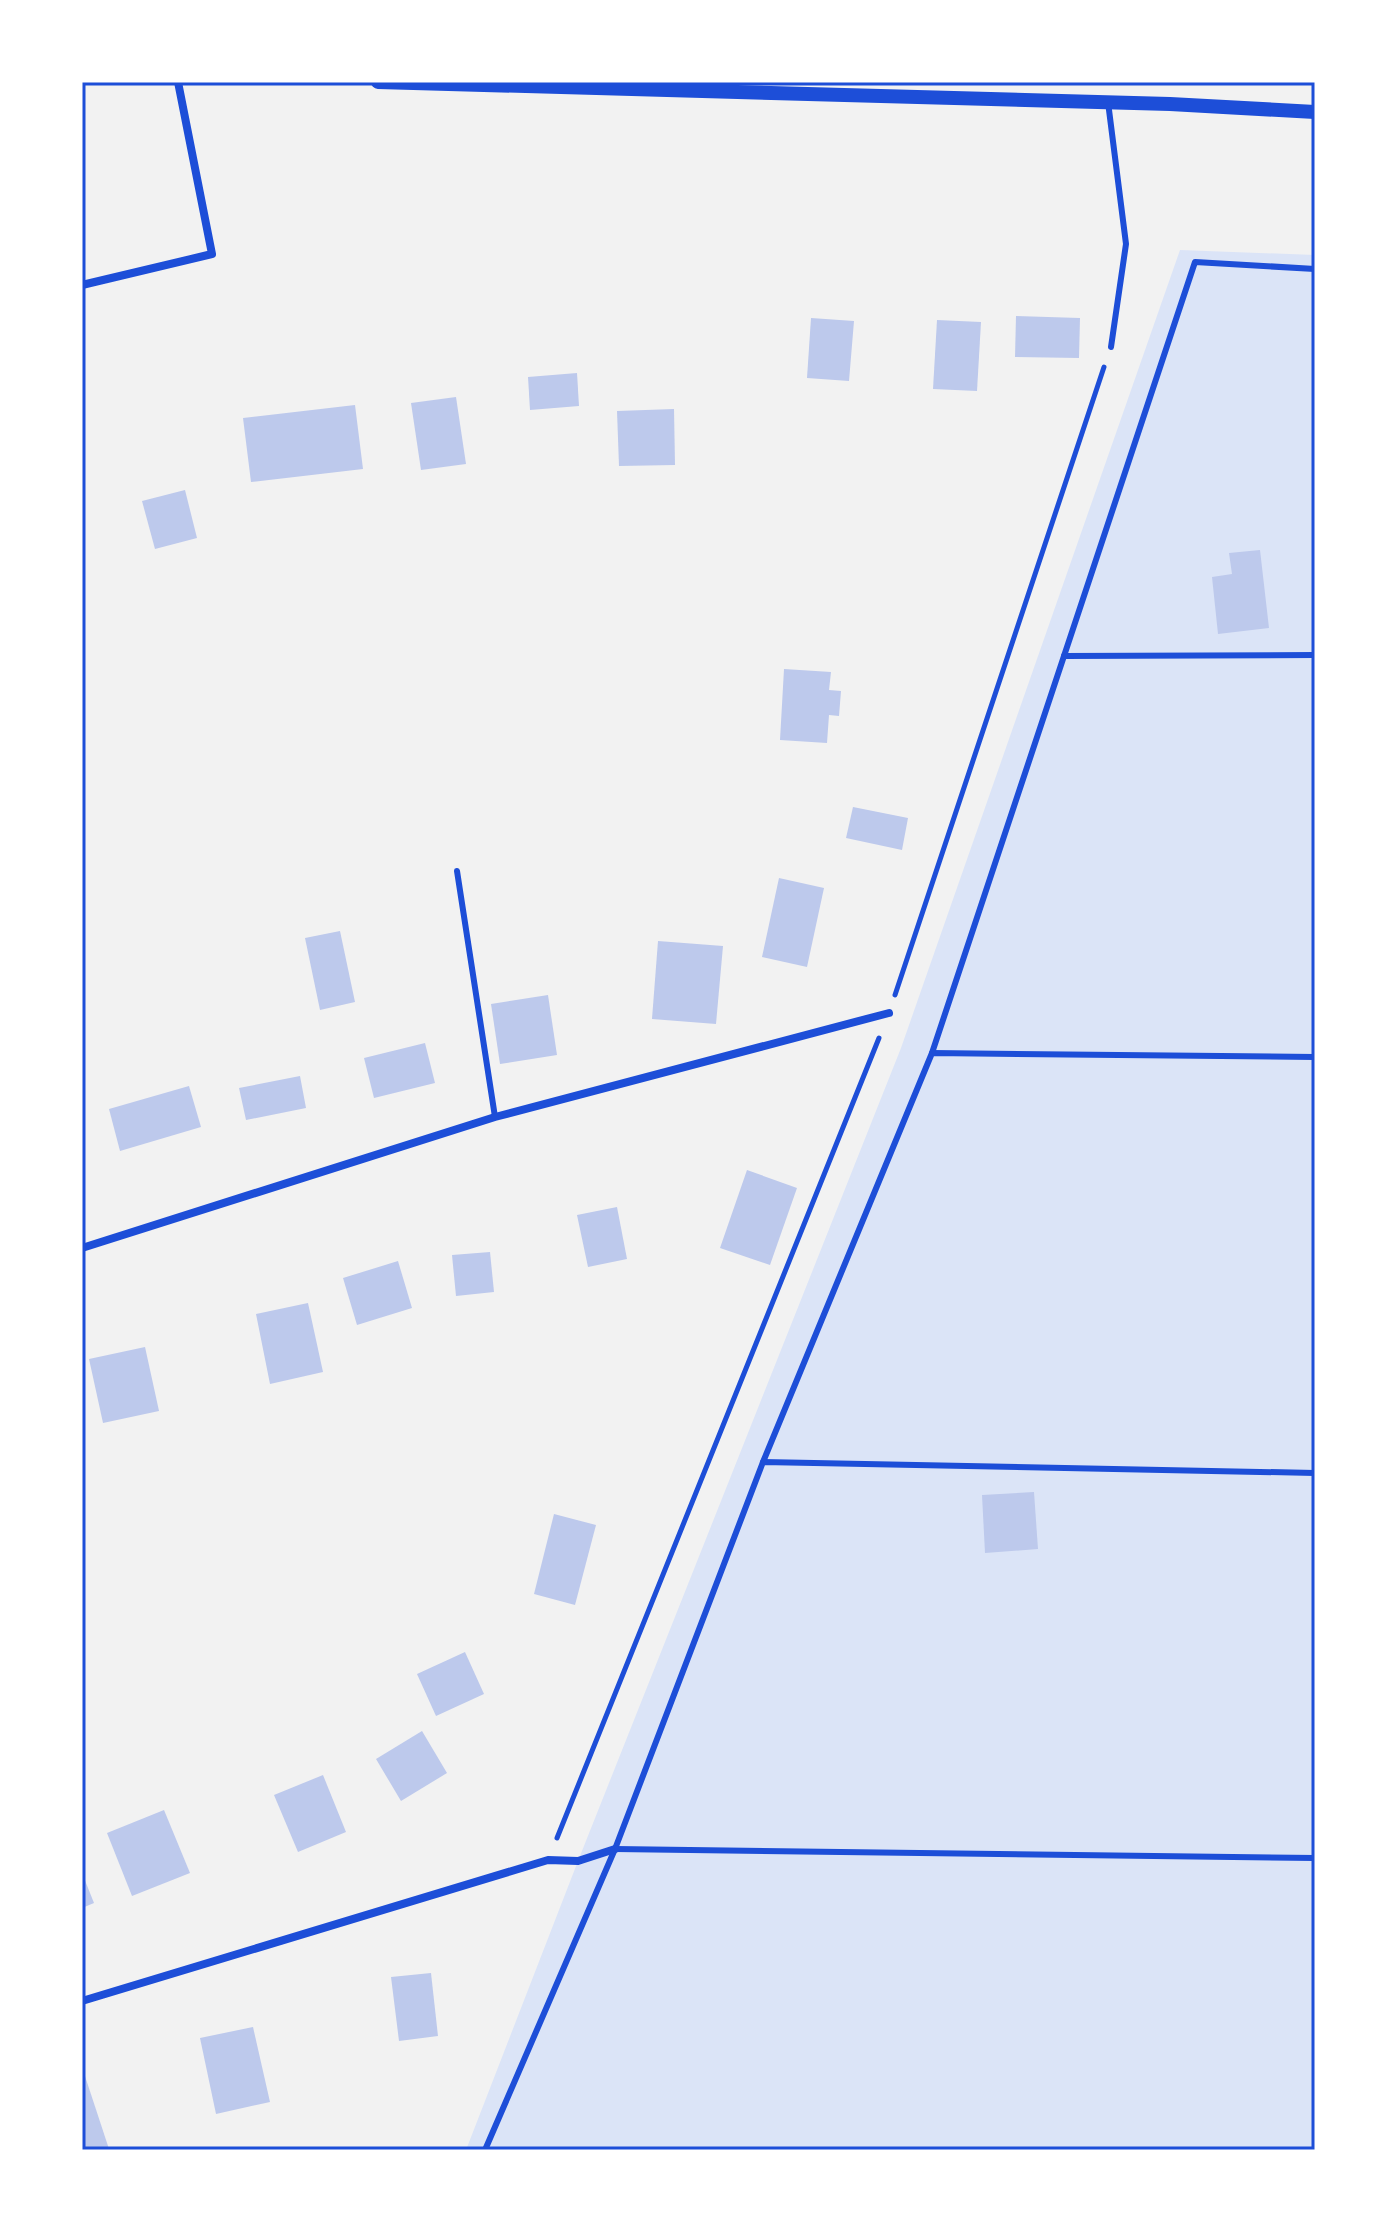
<svg xmlns="http://www.w3.org/2000/svg" width="1397" height="2232" viewBox="0 0 1397 2232" font-family="'Fira Sans',sans-serif">
<style>
.green{fill:#dbe4f7}
.building{fill:#bdc9ec}
.lines{fill:none;stroke-linecap:round;stroke-linejoin:round}
.path{stroke:#1d4ed8;stroke-width:5}
.service{stroke:#1d4ed8;stroke-width:6}
.minor{stroke:#1d4ed8;stroke-width:8}
.tertiary{stroke:#1d4ed8;stroke-width:14}
.neatline{fill:none;stroke:#1d4ed8;stroke-width:3}
</style>
<rect width="100%" height="100%" fill="#f2f2f2"/>
<!-- green -->
<path class="green" d="M1180,250l135,5v1895h-849l112,-289 323,-813z"/>
<!-- building -->
<g class="building">
<path d="M1016,316l64,2 -1,40 -64,-1z"/>
<path d="M811,318l43,3 -5,60 -42,-3z"/>
<path d="M937,320l44,2 -4,69 -44,-2z"/>
<path d="M577,373l2,33 -49,4 -2,-33z"/>
<path d="M456,397l10,67 -45,6 -10,-67z"/>
<path d="M355,405l8,64 -112,13 -8,-64z"/>
<path d="M674,409l1,56 -56,1 -2,-55z"/>
<path d="M185,490l12,48 -42,11 -13,-48z"/>
<path d="M1260,550l9,78 -51,6 -6,-57 20,-3 -3,-21z"/>
<path d="M784,669l47,3 -2,18 12,1 -2,25 -10,-1 -2,28 -47,-3z"/>
<path d="M853,807l55,11 -6,32 -56,-12z"/>
<path d="M779,878l45,10 -17,79 -45,-10z"/>
<path d="M340,931l15,71 -35,8 -15,-72z"/>
<path d="M658,941l65,5 -7,78 -64,-5z"/>
<path d="M548,995l9,60 -57,9 -9,-60z"/>
<path d="M425,1043l10,40 -61,15 -10,-40z"/>
<path d="M300,1076l6,32 -60,12 -7,-32z"/>
<path d="M189,1086l12,41 -81,24 -11,-42z"/>
<path d="M747,1170l50,18 -27,77 -50,-17z"/>
<path d="M617,1207l10,52 -39,8 -11,-52z"/>
<path d="M490,1252l4,40 -38,4 -4,-41z"/>
<path d="M398,1261l14,47 -55,17 -14,-47z"/>
<path d="M308,1303l15,69 -53,12 -14,-70z"/>
<path d="M145,1347l14,64 -56,12 -14,-64z"/>
<path d="M1034,1492l4,57 -53,4 -3,-58z"/>
<path d="M554,1514l42,11 -21,80 -41,-11z"/>
<path d="M465,1652l19,42 -48,22 -19,-42z"/>
<path d="M422,1731l25,42 -46,28 -25,-42z"/>
<path d="M323,1775l23,57 -48,20 -24,-57z"/>
<path d="M164,1810l26,63 -58,23 -25,-63z"/>
<path d="M82,1873l12,30 -12,5z"/>
<path d="M431,1973l7,63 -39,5 -8,-64z"/>
<path d="M253,2027l17,75 -54,12 -16,-76z"/>
<path d="M82,2067l27,82 -2,1h-25z"/>
</g>
<g class="lines">
<!-- path -->
<g class="path">
<path d="M895,995l209,-628"/>
<path d="M557,1838l322,-800"/>
</g>
<!-- service -->
<g class="service">
<path d="M1108,102l18,142 -15,103"/>
<path d="M1064,656l251,-1"/>
<path d="M457,871l38,246"/>
<path d="M932,1053l263,-791 120,7"/>
<path d="M763,1462l169,-409 383,4"/>
<path d="M615,1849l700,9"/>
<path d="M485,2150l130,-301 148,-387 552,11"/>
</g>
<!-- minor -->
<g class="minor">
<path d="M82,285l130,-31 -34,-172"/>
<path d="M82,1248l413,-131 394,-104"/>
<path d="M82,2001l466,-141 30,1 37,-12"/>
</g>
<!-- tertiary -->
<path class="tertiary" d="M378,82l792,22 145,8"/>
</g>
<!-- border -->
<rect width="1397" height="2232" fill="none" stroke="#ffffff" stroke-width="168"/>
<rect x="84" y="84" width="1229" height="2064" class="neatline"/>
</svg>
